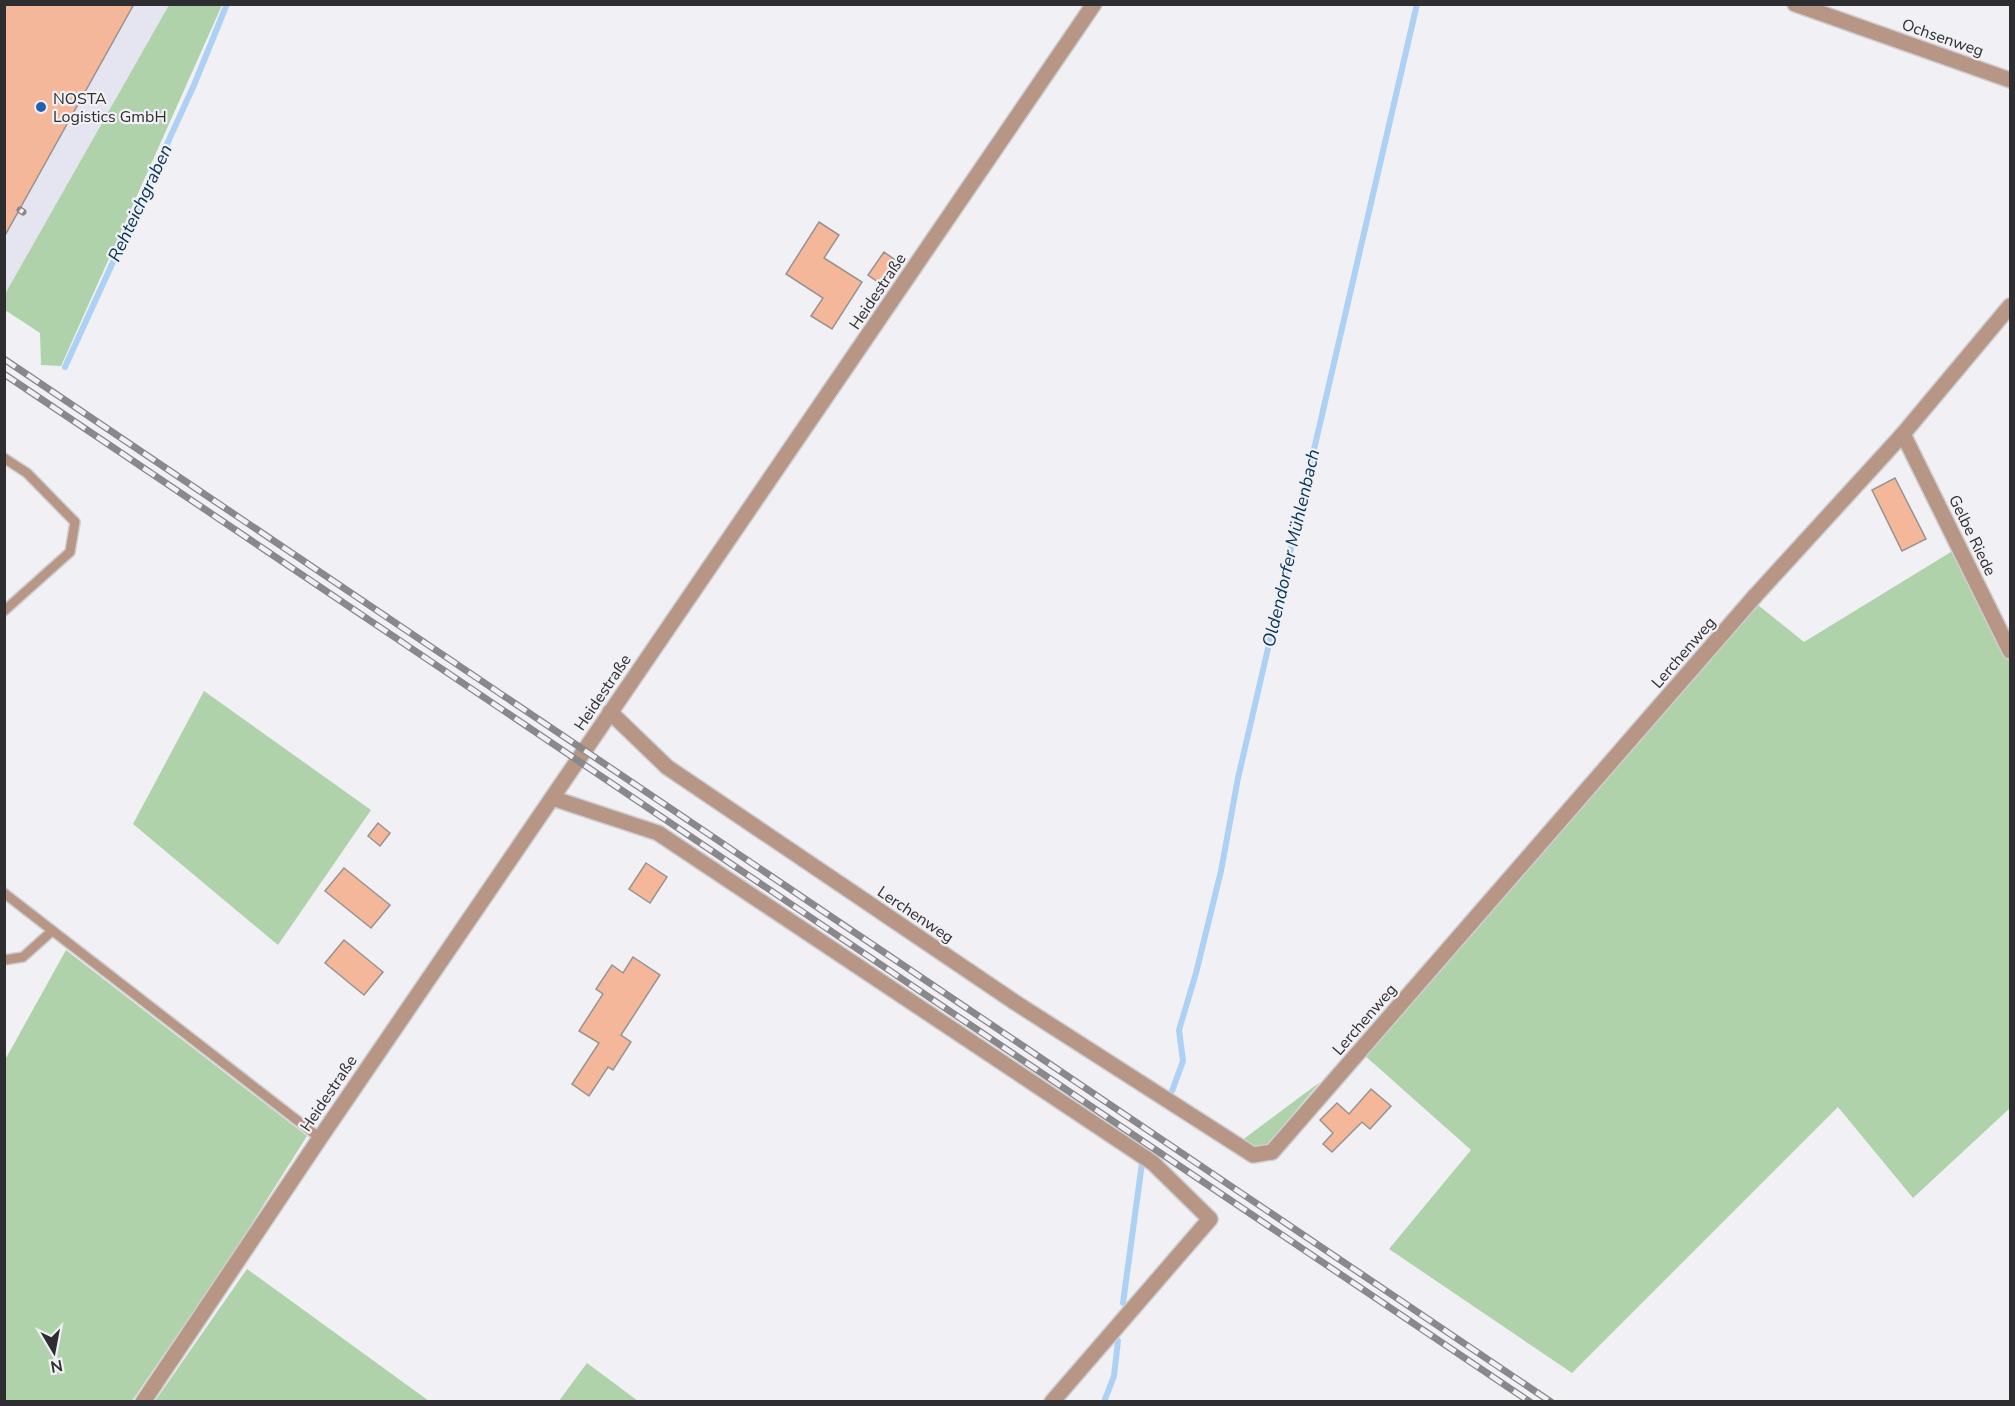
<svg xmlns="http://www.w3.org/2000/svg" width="2015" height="1406" viewBox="0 0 2015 1406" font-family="'Nunito Sans',sans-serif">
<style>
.built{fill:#e5e5f1}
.green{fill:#afd2ab}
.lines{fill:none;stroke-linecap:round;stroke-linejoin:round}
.stream{stroke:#add1f4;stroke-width:6}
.building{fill:#f5b799;stroke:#979391;stroke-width:1.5}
.lane-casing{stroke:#cdcdd2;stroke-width:12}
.street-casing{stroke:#cdcdd2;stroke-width:18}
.lane{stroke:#b79685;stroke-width:9}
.street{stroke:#b79685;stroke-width:15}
.rail-casing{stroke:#89898c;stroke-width:7}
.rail{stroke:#f0f0f5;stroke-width:4.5;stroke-dasharray:14;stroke-linecap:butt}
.poi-dot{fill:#2261b2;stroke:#f0f0f5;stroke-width:2}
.labels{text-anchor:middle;stroke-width:4.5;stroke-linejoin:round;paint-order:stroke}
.street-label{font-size:16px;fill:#2e2e30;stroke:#f0f0f5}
.poi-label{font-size:16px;fill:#2e2e30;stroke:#f0f0f5;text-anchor:start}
.water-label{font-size:18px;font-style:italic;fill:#043357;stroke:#f0f0f5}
</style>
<rect width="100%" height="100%" fill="#f0f0f5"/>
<!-- built -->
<path class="built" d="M5,5h164l-164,289z"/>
<!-- green -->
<g class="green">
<path d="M169,5h53l-161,361 -20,-1 -1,-32 -35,-23v-16z"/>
<path d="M1959,547l51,104v457l-97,90 -75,-91 -266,266 -183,-124 82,-99 -108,-96 395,-449 46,37z"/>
<path d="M204,691l167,119 -93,135 -145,-121z"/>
<path d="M66,950l241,186 -75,119 -100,146h-127v-341z"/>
<path d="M1320,1082l-52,62 -14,3 -13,-6z"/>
<path d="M247,1269l182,132h-274z"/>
<path d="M587,1363l51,38h-79z"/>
</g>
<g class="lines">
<!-- stream -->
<g class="stream">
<path d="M65,367l129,-282 33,-81"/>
<path d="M1172,1091l11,-30 -4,-31 17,-57 25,-102 17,-93 179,-774"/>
<path d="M1123,1303l19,-140"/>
<path d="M1104,1402l10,-26 4,-35"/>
</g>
</g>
<!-- building -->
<g class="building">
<path d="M4,4h130l-130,233z"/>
<path d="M819,222l20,13 -15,23 38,24 -30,47 -21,-13 12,-18 -37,-24z"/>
<path d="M884,252l17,12 -16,23 -17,-12z"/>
<path d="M1895,478l31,61 -24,12 -30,-61z"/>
<path d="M378,823l12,10 -10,13 -12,-10z"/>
<path d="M646,863l21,14 -17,26 -21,-14z"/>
<path d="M344,868l46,37 -19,23 -46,-37z"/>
<path d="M344,940l39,32 -19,23 -39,-32z"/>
<path d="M633,957l27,18 -39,60 10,7 -18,28 -5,-3 -19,29 -17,-12 27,-41 -20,-12 24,-37 -7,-5 16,-24 11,8z"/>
<path d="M1371,1089l20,17 -21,23 -8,-7 -30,30 -9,-8 10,-11 -13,-13 17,-17 12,11z"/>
</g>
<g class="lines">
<defs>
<g id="lane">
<path d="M4,458l23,15 48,49 -5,30 -66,59"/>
<path d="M4,893l316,245"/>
<path d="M4,960l19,-3 29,-26"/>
</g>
<g id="street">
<path d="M1795,4l215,76"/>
<path d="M1903,434l107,217"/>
<path d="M610,712l57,55 349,236 237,152 19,-3 484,-557 147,-161 107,-128"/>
<path d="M552,798l106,35 495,330 57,56 -158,183"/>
<path d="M143,1402l177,-264 774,-1134"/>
</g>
</defs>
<!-- lane casing -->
<use href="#lane" class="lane-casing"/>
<!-- street casing -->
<use href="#street" class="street-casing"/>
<!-- lane -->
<use href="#lane" class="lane"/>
<!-- street -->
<use href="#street" class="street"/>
<defs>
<g id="rail">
<path d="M20,210l3,2"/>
<path d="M4,359l1547,1043"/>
<path d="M4,374l1526,1028"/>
</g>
</defs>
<!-- rail casing -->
<use href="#rail" class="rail-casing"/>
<!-- rail -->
<use href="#rail" class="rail"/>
</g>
<!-- markers -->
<circle class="poi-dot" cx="41" cy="107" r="6"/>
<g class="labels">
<!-- street labels -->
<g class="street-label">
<text transform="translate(1943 37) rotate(19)" y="6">Ochsenweg</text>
<text transform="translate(877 291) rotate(-56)" y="6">Heidestraße</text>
<text transform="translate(1973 535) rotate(64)" y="6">Gelbe Riede</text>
<text transform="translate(1683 652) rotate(-49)" y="6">Lerchenweg</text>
<text transform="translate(602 692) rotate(-56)" y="6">Heidestraße</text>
<text transform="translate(916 914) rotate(34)" y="6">Lerchenweg</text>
<text transform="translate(1364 1019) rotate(-49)" y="6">Lerchenweg</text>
<text transform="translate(328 1093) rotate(-56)" y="6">Heidestraße</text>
</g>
<!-- poi labels -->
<g class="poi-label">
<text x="53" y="104">NOSTA<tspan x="53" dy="18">Logistics GmbH</tspan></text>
</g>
<!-- water labels -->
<g class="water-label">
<text transform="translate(140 203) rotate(-65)" y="6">Rehteichgraben</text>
<text transform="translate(1291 548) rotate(-77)" y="6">Oldendorfer Mühlenbach</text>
</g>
</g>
<!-- border -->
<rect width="2015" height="1406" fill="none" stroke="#2e2e30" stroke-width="12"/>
<!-- north arrow -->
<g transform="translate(54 1352) rotate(170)" stroke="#f0f0f5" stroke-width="4.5" paint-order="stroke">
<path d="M0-4.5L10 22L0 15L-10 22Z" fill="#2e2e30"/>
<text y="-9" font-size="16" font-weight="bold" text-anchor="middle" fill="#2e2e30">N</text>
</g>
</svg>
